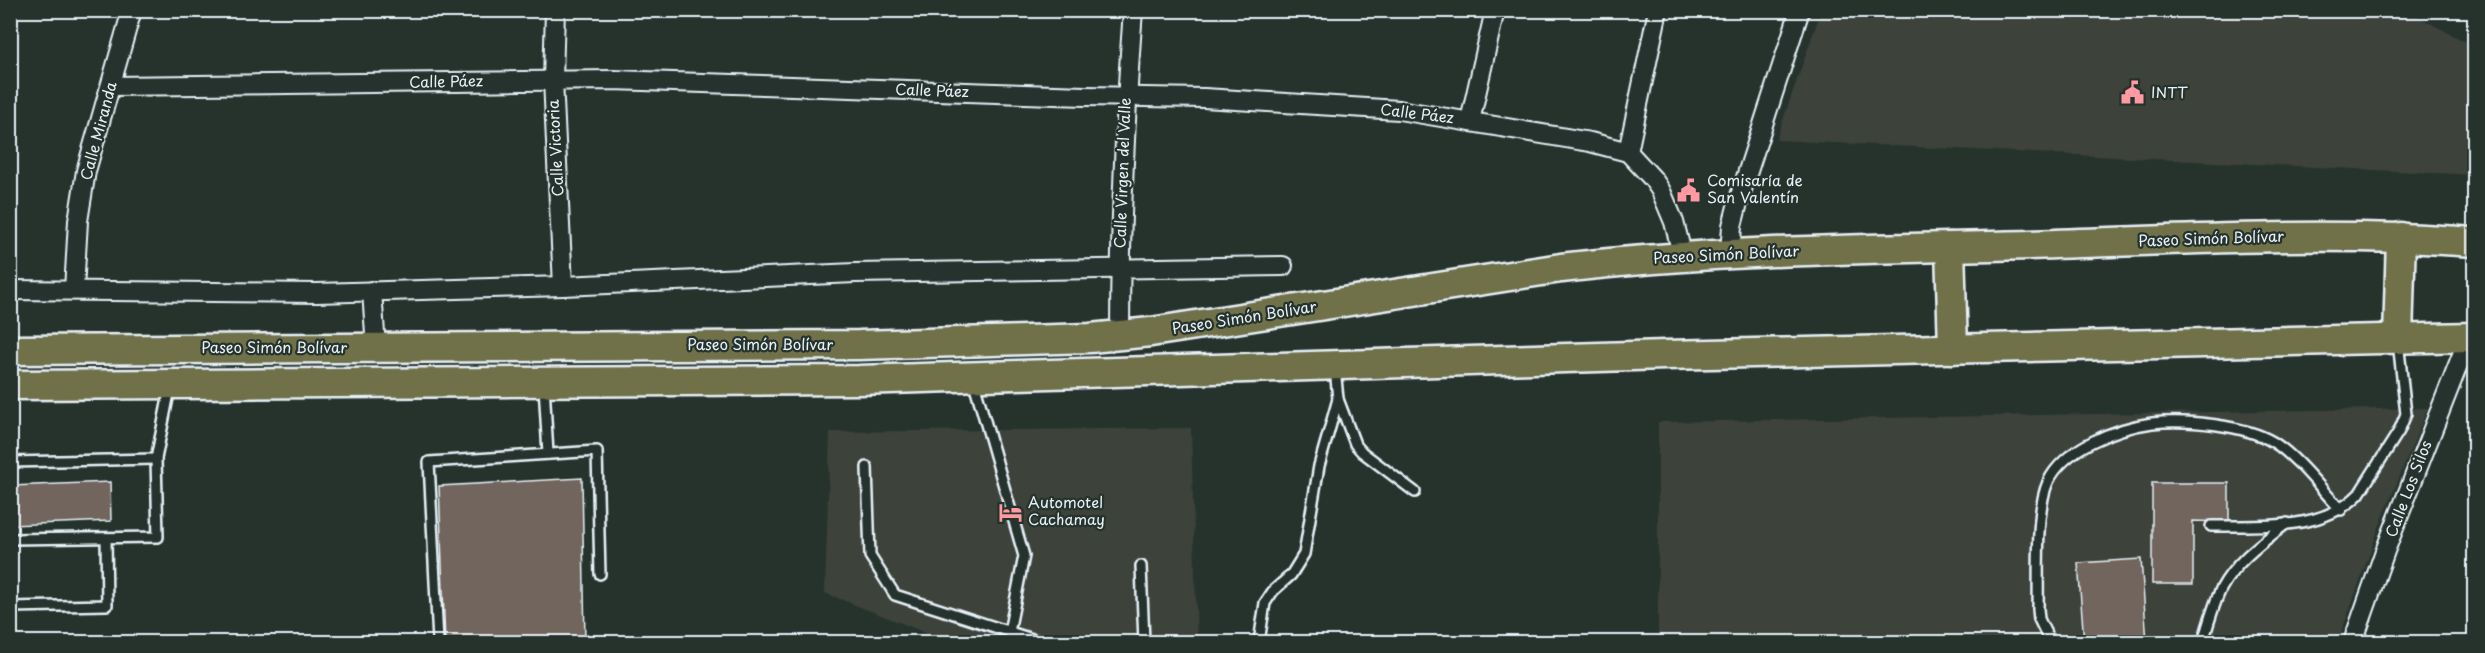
<svg xmlns="http://www.w3.org/2000/svg" width="2485" height="653" viewBox="0 0 2485 653" font-family="'Playpen Sans',sans-serif">
<style>
.built{fill:#3c423b}
.building{fill:#71655d;stroke:#e8f1f8;stroke-width:1.5}
.lines{fill:none;stroke-linecap:round;stroke-linejoin:round}
.service-casing{stroke:#e8f1f8;stroke-width:14}
.minor-casing{stroke:#e8f1f8;stroke-width:22}
.primary-casing{stroke:#e8f1f8;stroke-width:33}
.service{stroke:#26332d;stroke-width:9}
.minor{stroke:#26332d;stroke-width:18}
.primary{stroke:#70704a;stroke-width:28}
.labels{text-anchor:middle;stroke-width:4.5;stroke-linejoin:round;paint-order:stroke}
.street-label{font-size:15px;fill:#e8f1f8;stroke:#26332d}
.poi-label{font-size:15px;fill:#e8f1f8;stroke:#26332d;text-anchor:start}
</style>
<rect width="100%" height="100%" fill="#26332d"/>
<filter id="ink" filterUnits="userSpaceOnUse"><feTurbulence type="fractalNoise" baseFrequency=".0167" numOctaves="2"/><feDisplacementMap in="SourceGraphic" scale="12" xChannelSelector="R" yChannelSelector="G"/><feConvolveMatrix kernelMatrix="1 2 1 2 8 2 1 2 1" color-interpolation-filters="sRGB"/></filter>
<g filter="url(#ink)">
<!-- built -->
<g class="built">
<path d="M1821,11h586l67,35v129l-698,-35z"/>
<path d="M2428,408l-48,117 -42,117h-680v-220z"/>
<path d="M1191,428l6,214h-248l-124,-49 5,-161z"/>
</g>
<!-- building -->
<g class="building">
<path d="M582,478l3,164h-140l-6,-156z"/>
<path d="M110,482l1,39 -101,4v-39z"/>
<path d="M2152,483h77v39l-36,-1v63h-41z"/>
<path d="M2141,559l6,83h-63l-6,-79z"/>
</g>
<g class="lines">
<defs>
<g id="service">
<path d="M1335,368l3,31 17,45 7,8 53,40"/>
<path d="M973,379l51,177 -15,76"/>
<path d="M544,385l4,69"/>
<path d="M10,462l146,-3"/>
<path d="M867,467l3,89 25,39 146,47"/>
<path d="M2211,526c49,-1 111,6 148,-32l40,-63 7,-17 -8,-73"/>
<path d="M10,539l148,-2 -2,-78 14,-71"/>
<path d="M1141,566l3,76"/>
<path d="M10,607l97,-2 -1,-67"/>
<path d="M438,642l-9,-180 168,-11 3,123"/>
<path d="M1259,642l6,-39 8,-12 18,-16 13,-21 15,-88 19,-67"/>
<path d="M2050,642l-11,-23 -1,-10c1,-33 -3,-98 10,-127 16,-34 68,-54 104,-59 33,-4 93,2 121,19 24,15 48,47 68,68"/>
<path d="M2203,642c5,-17 10,-36 18,-53 15,-28 42,-47 66,-66"/>
</g>
<g id="minor">
<path d="M555,10l-2,70 10,206"/>
<path d="M111,86l502,-6 472,16 119,2 195,12 191,32 38,10 25,27 8,12 13,31 9,35"/>
<path d="M1470,121l25,-111"/>
<path d="M1628,152l30,-142"/>
<path d="M1730,254l2,-28 7,-27 61,-189"/>
<path d="M10,290l307,3 246,-7 292,-13 428,-7"/>
<path d="M74,290l4,-69 8,-50 46,-161"/>
<path d="M372,291l4,57"/>
<path d="M1120,335c0,-109 5,-216 13,-325"/>
<path d="M2353,642l32,-91 84,-214"/>
</g>
<g id="primary">
<path d="M1950,247l3,102"/>
<path d="M2398,339l3,-102"/>
<path d="M10,350l849,-5 231,-7 61,-6 410,-64c155,-18 312,-19 468,-23 148,-5 297,-14 445,-3"/>
<path d="M10,385l849,-5 806,-25 809,-18"/>
</g>
</defs>
<!-- service casing -->
<use href="#service" class="service-casing"/>
<!-- minor casing -->
<use href="#minor" class="minor-casing"/>
<!-- primary casing -->
<use href="#primary" class="primary-casing"/>
<!-- service -->
<use href="#service" class="service"/>
<!-- minor -->
<use href="#minor" class="minor"/>
<!-- primary -->
<use href="#primary" class="primary"/>
</g>
</g>
<!-- icons -->
<defs>
<symbol id="civic-bare" viewBox="-9 -9 18 18"><path d="M-.6-6.5H3V-4.5H.6V-3L4-1V1h2V6H-6V1h2V-1L-.6-3ZM-1.2 2.5V6h2.4V2.5Z" fill="#ff9aa2" stroke="#26332d" stroke-width="2.5" paint-order="stroke"/></symbol>
<symbol id="hotel-bare" viewBox="-9 -9 18 18"><path d="M-6-4.5h1.5V1H6V5H4.5V3h-9V5H-6ZM-4 0a1.8 1.8 0 1 1 3.6 0ZM.5 0V-2.5h3Q6-2.5 6 0Z" fill="#ff9aa2" stroke="#26332d" stroke-width="2.5" paint-order="stroke"/></symbol>
</defs>
<g fill-rule="evenodd">
<use href="#civic-bare" x="2116" y="76" width="33" height="33"/>
<use href="#civic-bare" x="1672" y="174" width="33" height="33"/>
<use href="#hotel-bare" x="994" y="496" width="33" height="33"/>
</g>
<g class="labels">
<!-- street labels -->
<g class="street-label">
<text transform="translate(446 82) rotate(-1)" y="5">Calle Páez</text>
<text transform="translate(932 91) rotate(2)" y="5">Calle Páez</text>
<text transform="translate(1417 114) rotate(7)" y="5">Calle Páez</text>
<text transform="translate(99 131) rotate(-75)" y="5">Calle Miranda</text>
<text transform="translate(556 148) rotate(-93)" y="5">Calle Victoria</text>
<text transform="translate(1123 173) rotate(-88)" y="5">Calle Virgen del Valle</text>
<text transform="translate(2211 239) rotate(-2)" y="5">Paseo Simón Bolívar</text>
<text transform="translate(1726 255) rotate(-3)" y="5">Paseo Simón Bolívar</text>
<text transform="translate(1244 318) rotate(-9)" y="5">Paseo Simón Bolívar</text>
<text x="760" y="350">Paseo Simón Bolívar</text>
<text x="274" y="353">Paseo Simón Bolívar</text>
<text transform="translate(2409 489) rotate(-69)" y="5">Calle Los Silos</text>
</g>
<!-- poi labels -->
<g class="poi-label">
<text x="2151" y="98">INTT</text>
<text x="1707" y="186">Comisaría de<tspan x="1707" dy="17">San Valentín</tspan></text>
<text x="1028" y="508">Automotel<tspan x="1028" dy="17">Cachamay</tspan></text>
</g>
</g>
<!-- margin -->
<rect width="2485" height="653" fill="none" stroke="#26332d" stroke-width="36"/>
<rect x="18" y="18" width="2449" height="617" fill="none" stroke="#e8f1f8" stroke-width="2" filter="url(#ink)"/>
</svg>
